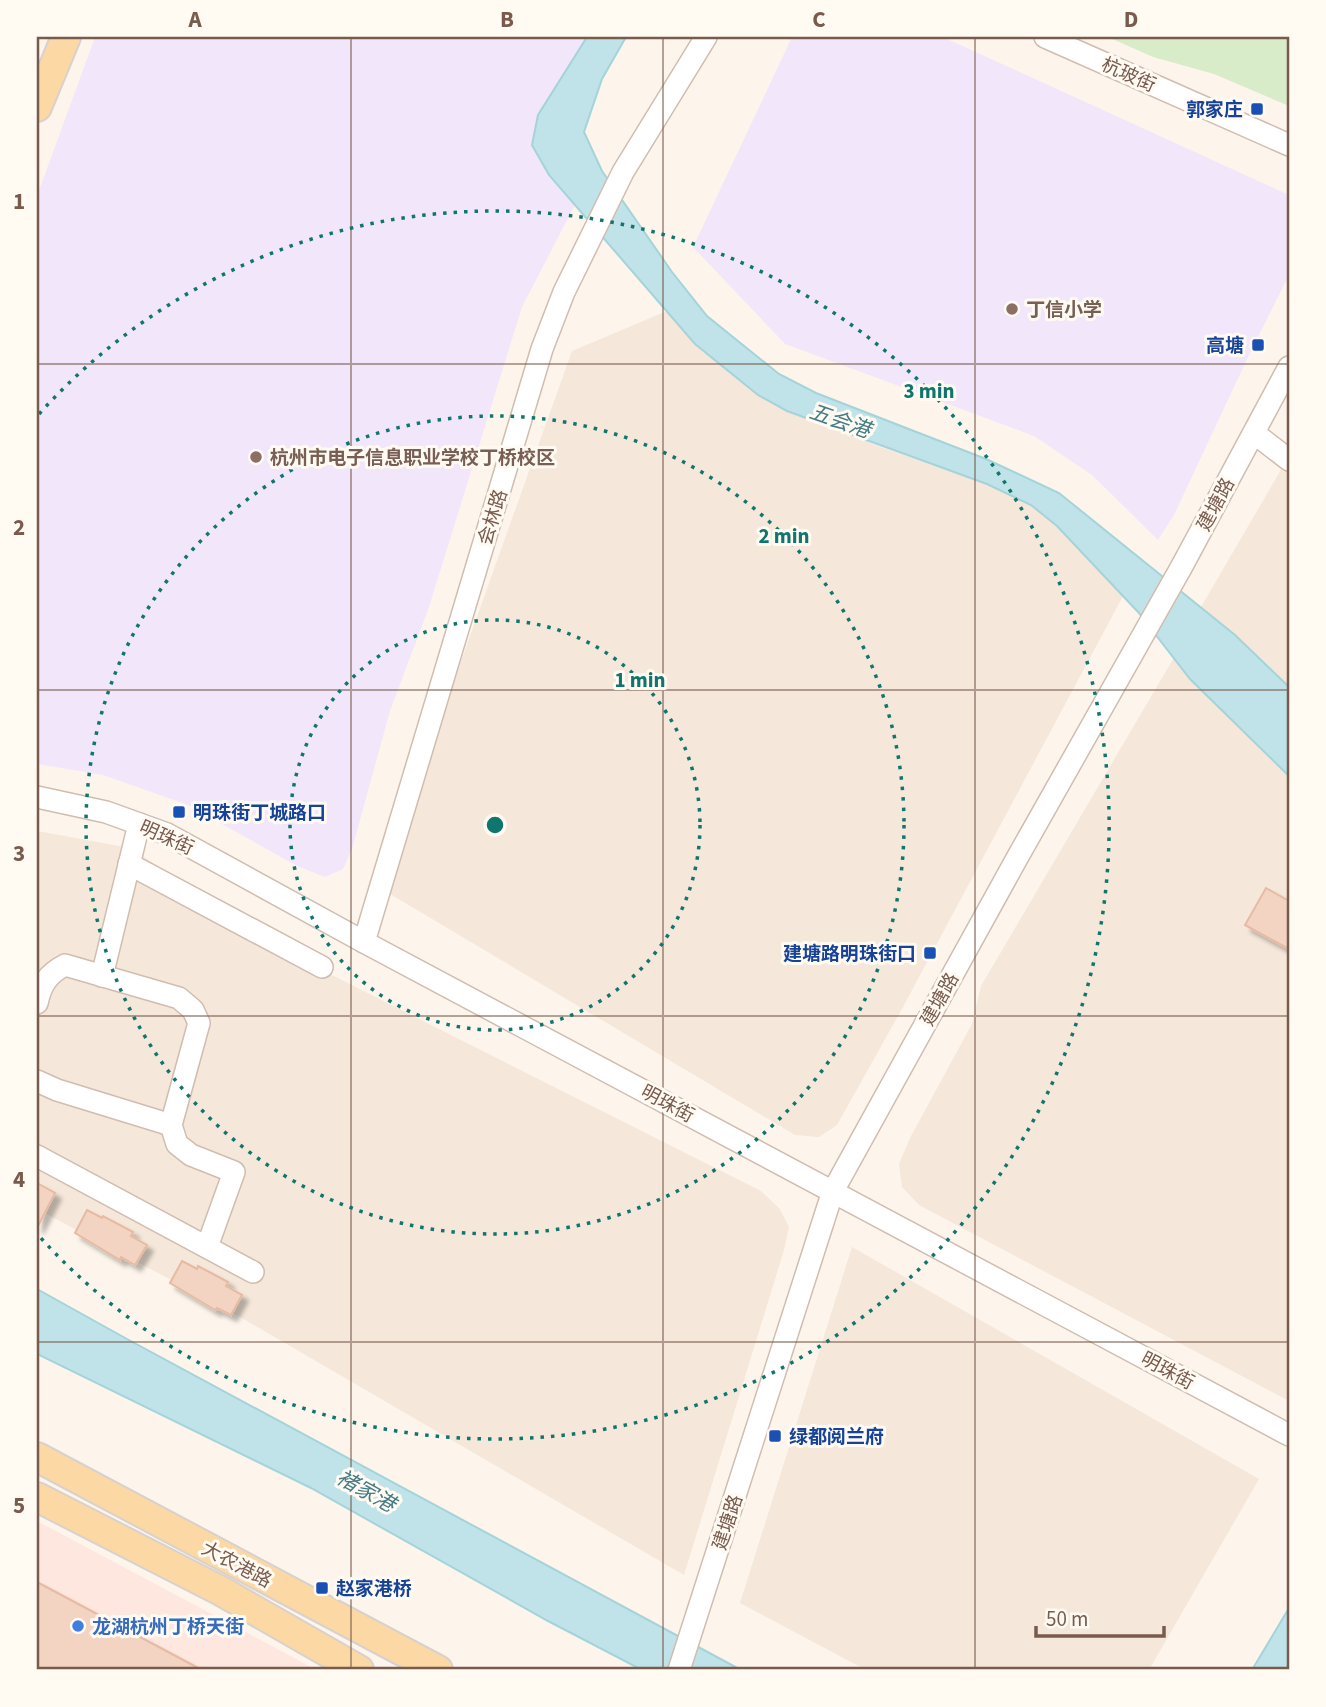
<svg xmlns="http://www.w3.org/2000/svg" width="1326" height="1707" viewBox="0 0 1326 1707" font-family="'Source Sans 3','Noto Sans SC',sans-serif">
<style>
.residential{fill:#f5e7d9}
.commercial{fill:#fde7df}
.education{fill:#f2e7fa}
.green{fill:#d8ecc9}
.water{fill:#bfe3e8;stroke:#a5d3da;stroke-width:2}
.building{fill:#f3d4c2;stroke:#e6baa3;stroke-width:2;filter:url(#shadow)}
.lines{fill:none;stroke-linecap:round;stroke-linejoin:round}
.minor-casing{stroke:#d0bdb0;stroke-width:24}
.major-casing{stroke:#d9d1cd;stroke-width:32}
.minor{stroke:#fff;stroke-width:21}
.major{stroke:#fbd8a4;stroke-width:28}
.grid{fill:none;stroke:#795b4d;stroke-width:2;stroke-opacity:0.55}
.ring{fill:none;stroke:#0f766e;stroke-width:3.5;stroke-dasharray:3.5 7}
.transit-dot{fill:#1a4fb4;stroke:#fffaf2;stroke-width:2.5}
.education-dot{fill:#8d6e63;stroke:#fffaf2;stroke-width:2.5}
.shop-dot{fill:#3f7fe0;stroke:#fffaf2;stroke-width:2.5}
.labels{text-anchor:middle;stroke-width:6;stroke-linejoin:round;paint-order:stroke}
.street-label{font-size:19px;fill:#795b4d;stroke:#fffaf2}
.transit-label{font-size:19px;font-weight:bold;fill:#164399;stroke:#fffaf2;text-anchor:end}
.education-label{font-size:19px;font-weight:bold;fill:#785e54;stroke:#fffaf2;text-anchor:start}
.shop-label{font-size:19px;font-weight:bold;fill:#366cbe;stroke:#fffaf2;text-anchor:start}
.water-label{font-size:21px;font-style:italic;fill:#437c85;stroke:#fffaf2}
.centre{fill:#0f766e;stroke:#fffaf2;stroke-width:3.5}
.ring-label{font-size:21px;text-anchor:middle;font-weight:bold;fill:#0f766e;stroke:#fffaf2;stroke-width:6;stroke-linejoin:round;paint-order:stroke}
.neatline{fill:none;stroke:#795b4d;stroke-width:2.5}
.grid-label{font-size:23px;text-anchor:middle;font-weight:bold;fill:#795b4d}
</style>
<defs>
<filter id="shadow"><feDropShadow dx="6" dy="6" stdDeviation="2" flood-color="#0004"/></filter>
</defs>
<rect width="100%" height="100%" fill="#fdf5eb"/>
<!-- residential -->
<g class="residential">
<path d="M667,311l29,33 176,100 115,40 44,21 26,21 66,70 -220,411 -66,118 -18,12 -24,-2 -415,-247 192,-537z"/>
<path d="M1289,456v253l-95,-90z"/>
<path d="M1179,649l110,108v644l-370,-196 -17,-18 -3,-23 12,-28 61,-112 9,-38z"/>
<path d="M37,831l93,17 174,113 457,230 19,18 9,18 -5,23 -100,325 -456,-265 -191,-101z"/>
<path d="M852,1247l407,232 -110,191h-283l-126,-67z"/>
</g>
<!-- commercial -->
<path class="commercial" d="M37,1521l280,149h-280z"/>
<!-- education -->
<g class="education">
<path d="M95,37h513l-73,101 42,63 -55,106 -93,300 -39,104 -38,138 -9,20 -18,8 -28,-11 -109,-61 -85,-30 -66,-11v-568z"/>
<path d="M792,37h151l346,158v80l-39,78 -76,162 -16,25 -66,-65 -58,-39 -249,-92 -92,-97z"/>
</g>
<!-- green -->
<path class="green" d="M1108,37h181v69l-75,-32 -61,-17z"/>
<!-- water -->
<g class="water">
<path d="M587,37h39l-24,42 -18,53 18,39 70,101 35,44 72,58 37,19 170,66 73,34 176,142 54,52v89l-99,-97 -52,-67 -81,-86 -26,-21 -44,-21 -200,-73 -29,-16 -63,-51 -146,-169 -17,-30 6,-30z"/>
<path d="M37,1289l90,50 614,331h-99l-94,-49 -237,-133 -274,-134z"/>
<path d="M1289,1608v56l-4,6h-33z"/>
</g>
<!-- building -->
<g class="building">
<path d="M1266,888l23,13v48l-44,-24z"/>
<path d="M37,1183l18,10 -18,35z"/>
<path d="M87,1210l15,8 1,-2 30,16 -2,4 16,9 -12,20 -14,-8 -1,3 -45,-27z"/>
<path d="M182,1261l15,8 1,-3 30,16 -2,4 16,9 -11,20 -14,-7 -2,2 -45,-27z"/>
<path d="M37,1582l165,88h-165z"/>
</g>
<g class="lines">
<defs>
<g id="minor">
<path d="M1045,37l244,108"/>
<path d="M1254,433l35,27"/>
<path d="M37,797l69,15 61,22 197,108 925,493"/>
<path d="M129,864l193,103"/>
<path d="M364,942l178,-593 22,-57 59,-120 83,-135"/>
<path d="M102,976l37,-152"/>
<path d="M37,1003c4,-19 11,-29 28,-38l114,33 14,12 6,13 -28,102 6,19 14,11 43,17 -27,75"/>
<path d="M37,1081l20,9 114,35"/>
<path d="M37,1156l216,116"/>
<path d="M679,1670l154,-479 183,-331 166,-294 107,-199"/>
</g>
<g id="major">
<path d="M37,107l29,-70"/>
<path d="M37,1457l401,213"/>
<path d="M37,1497l184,94 138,79"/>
</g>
</defs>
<!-- minor casing -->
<use href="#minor" class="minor-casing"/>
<!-- major casing -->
<use href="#major" class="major-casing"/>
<!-- minor -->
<use href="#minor" class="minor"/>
<!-- major -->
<use href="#major" class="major"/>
</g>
<!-- grid -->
<path class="grid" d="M351,37v1633M663,37v1633M975,37v1633M37,364h1252M37,690h1252M37,1016h1252M37,1342h1252"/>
<!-- distance rings -->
<g class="ring">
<circle cx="495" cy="825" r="205"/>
<circle cx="495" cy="825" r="409"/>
<path d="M39 414A614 614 0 1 1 39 1236"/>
</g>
<!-- markers -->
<g class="transit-dot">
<rect x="1250" y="102" width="14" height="14" rx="3.5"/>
<rect x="1251" y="338" width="14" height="14" rx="3.5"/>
<rect x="172" y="805" width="14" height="14" rx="3.5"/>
<rect x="923" y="946" width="14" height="14" rx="3.5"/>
<rect x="768" y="1429" width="14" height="14" rx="3.5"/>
<rect x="315" y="1581" width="14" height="14" rx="3.5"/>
</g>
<g class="education-dot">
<circle cx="1012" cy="309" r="7"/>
<circle cx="256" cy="457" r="7"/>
</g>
<circle class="shop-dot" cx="78" cy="1626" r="7"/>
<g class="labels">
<!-- street labels -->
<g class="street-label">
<text transform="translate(1129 74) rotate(24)" y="7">杭玻街</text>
<text transform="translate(1215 504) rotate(-62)" y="7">建塘路</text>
<text transform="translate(492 517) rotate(-73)" y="7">会林路</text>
<text transform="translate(167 837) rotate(24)" y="7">明珠街</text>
<text transform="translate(939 999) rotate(-61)" y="7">建塘路</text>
<text transform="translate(668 1103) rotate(28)" y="7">明珠街</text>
<text transform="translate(1168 1370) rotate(28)" y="7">明珠街</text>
<text transform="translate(727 1522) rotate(-72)" y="7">建塘路</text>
<text transform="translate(237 1564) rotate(28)" y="7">大农港路</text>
</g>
<!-- transit labels -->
<g class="transit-label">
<text x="1243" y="116">郭家庄</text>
<text x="1244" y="352">高塘</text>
<text x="193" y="819" text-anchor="start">明珠街丁城路口</text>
<text x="916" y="960">建塘路明珠街口</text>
<text x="789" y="1443" text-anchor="start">绿都阅兰府</text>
<text x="336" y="1595" text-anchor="start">赵家港桥</text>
</g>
<!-- education labels -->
<g class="education-label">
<text x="1026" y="316">丁信小学</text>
<text x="270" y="464">杭州市电子信息职业学校丁桥校区</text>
</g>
<!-- shop labels -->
<g class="shop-label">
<text x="92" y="1633">龙湖杭州丁桥天街</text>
</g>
<!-- water labels -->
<g class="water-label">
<text transform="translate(840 421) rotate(19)" y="7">五会港</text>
<text transform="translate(366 1491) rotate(29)" y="7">褚家港</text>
</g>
</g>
<circle cx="495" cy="825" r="10" class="centre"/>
<g class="ring-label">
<text x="929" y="398">3 min</text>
<text x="784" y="543">2 min</text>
<text x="640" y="687">1 min</text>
</g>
<!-- border -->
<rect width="1326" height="1707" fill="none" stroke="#fffaf2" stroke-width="77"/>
<!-- scale -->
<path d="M1036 1626v10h128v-10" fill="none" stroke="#795b4d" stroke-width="3.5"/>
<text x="1046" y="1626" font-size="21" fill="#795b4d" stroke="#fffaf2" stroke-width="5" paint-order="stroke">50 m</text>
<rect x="38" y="38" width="1250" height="1630" class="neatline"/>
<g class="grid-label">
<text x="195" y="27">A</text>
<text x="507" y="27">B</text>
<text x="819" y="27">C</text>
<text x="1131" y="27">D</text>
<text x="19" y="209">1</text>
<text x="19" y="535">2</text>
<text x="19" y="861">3</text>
<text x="19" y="1187">4</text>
<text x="19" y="1513">5</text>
</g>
</svg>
